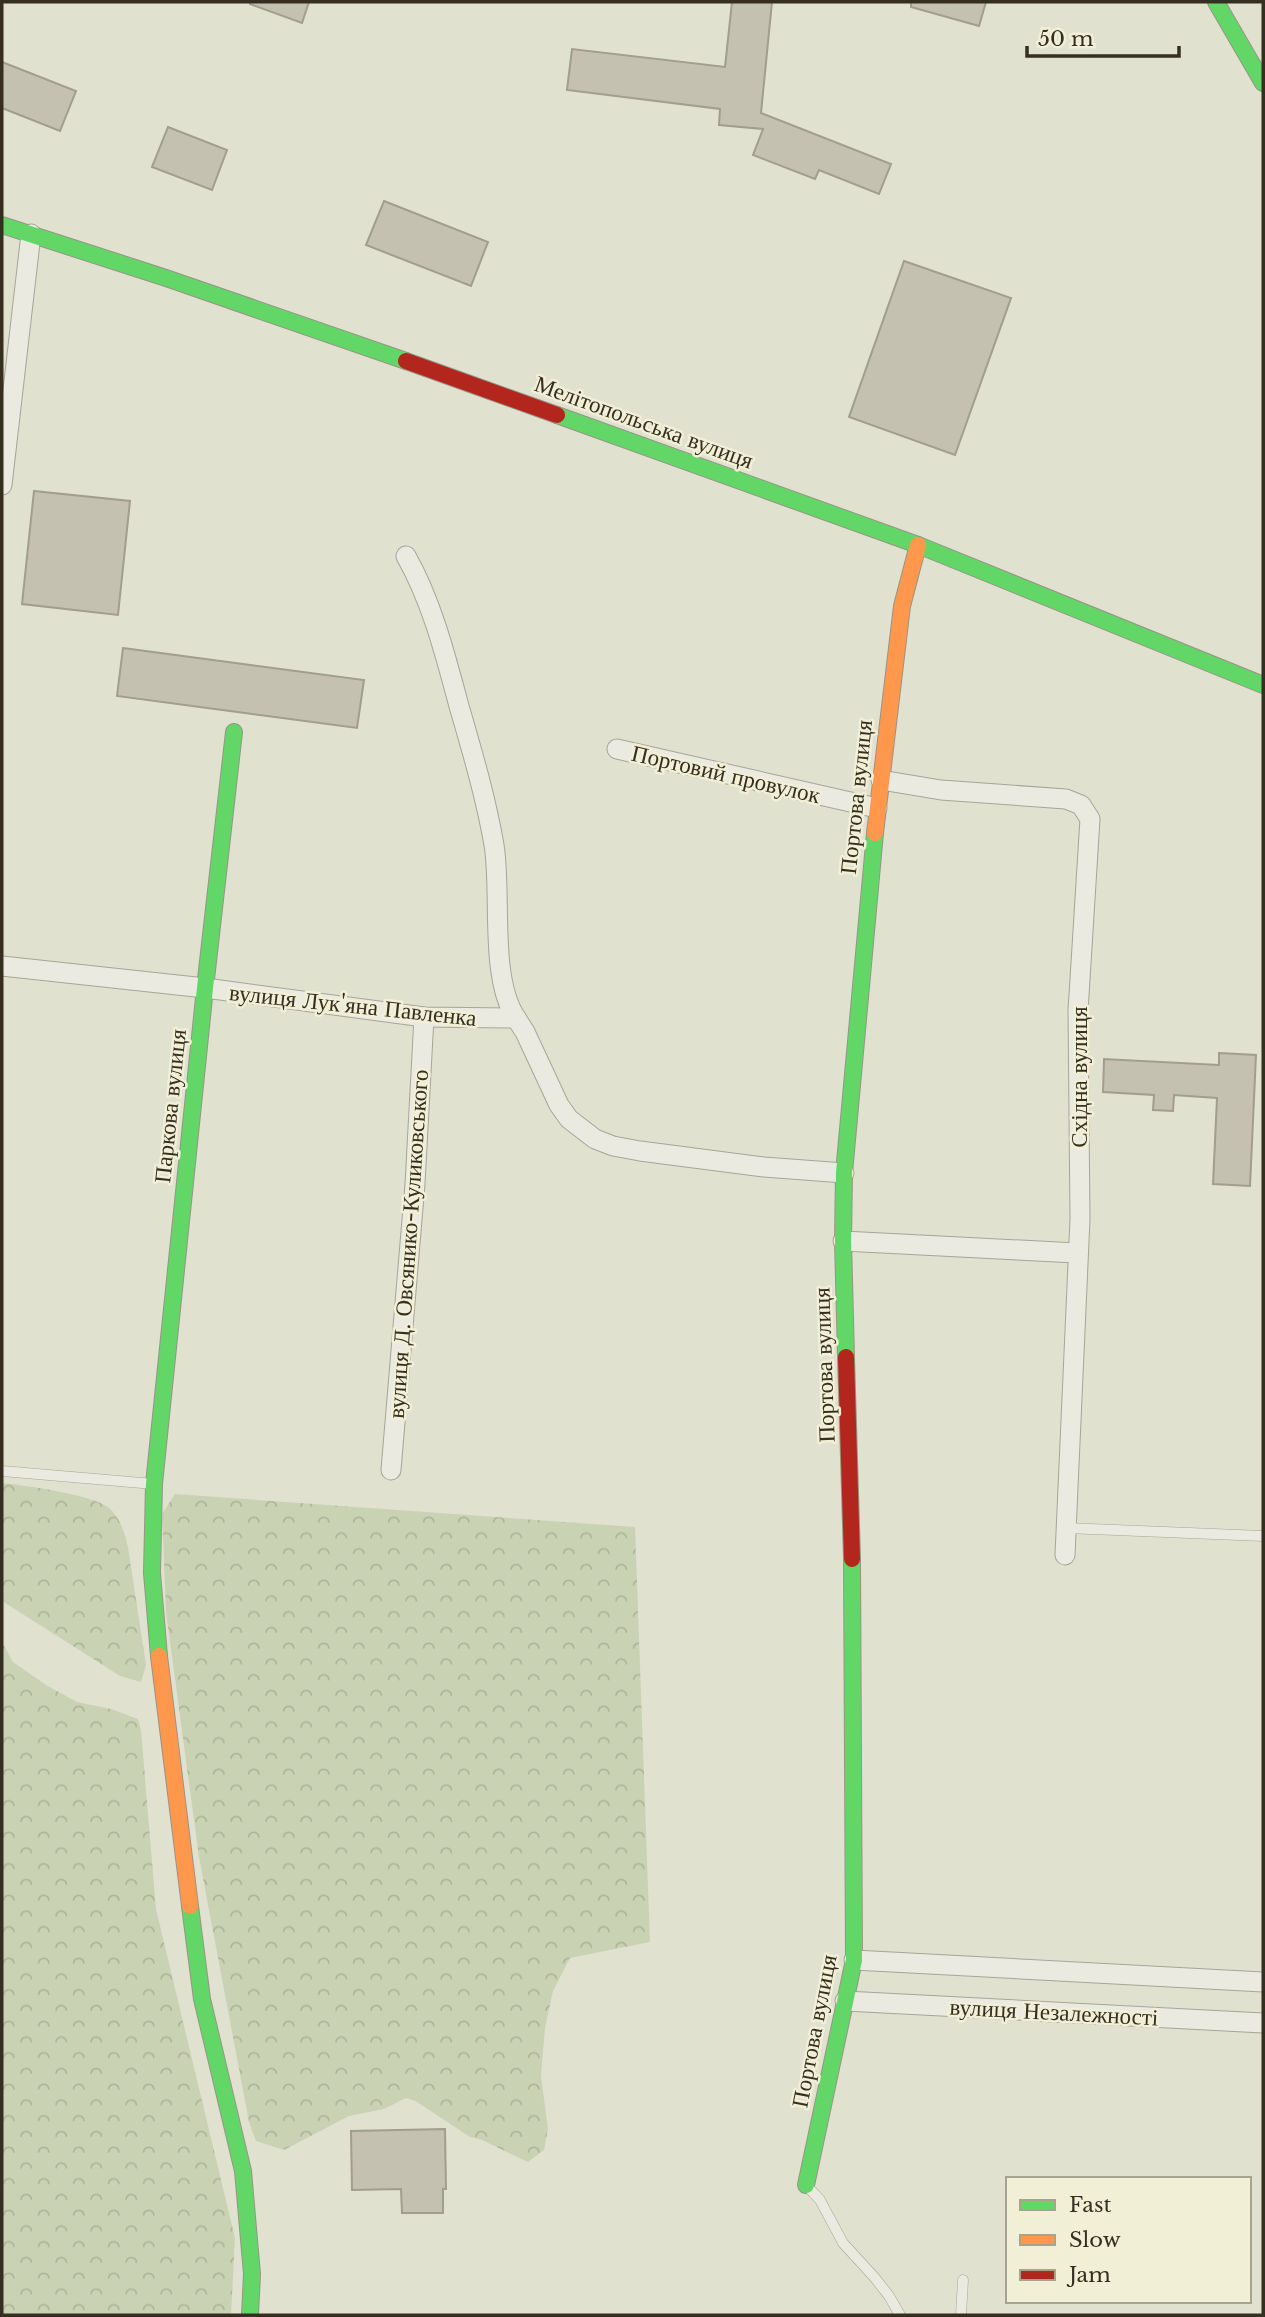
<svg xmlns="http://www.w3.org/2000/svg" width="1265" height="2317" viewBox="0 0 1265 2317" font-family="'Libre Baskerville',serif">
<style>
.forest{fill:url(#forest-crowns)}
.building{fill:#c5c1b1;stroke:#a19d8f;stroke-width:2}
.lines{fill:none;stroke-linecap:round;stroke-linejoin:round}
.lane-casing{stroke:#a7a598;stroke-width:11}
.street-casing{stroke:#a7a598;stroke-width:21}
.fast-casing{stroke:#979588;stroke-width:18}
.slow-casing{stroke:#979588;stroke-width:18}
.jam-casing{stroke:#979588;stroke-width:18}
.lane{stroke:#eaeae0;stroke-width:10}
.street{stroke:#eaeae0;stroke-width:19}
.fast{stroke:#63d668;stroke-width:16}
.slow{stroke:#ff974d;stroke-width:16}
.jam{stroke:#b3261e;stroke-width:16}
.labels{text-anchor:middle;stroke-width:5;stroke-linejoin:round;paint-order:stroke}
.street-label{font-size:23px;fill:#352f21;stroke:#f1f0d6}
</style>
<defs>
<pattern id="forest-crowns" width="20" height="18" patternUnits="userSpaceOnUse" patternTransform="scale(1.75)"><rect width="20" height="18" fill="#cad2b4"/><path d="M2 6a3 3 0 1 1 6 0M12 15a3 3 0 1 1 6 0" fill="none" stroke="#aeb59a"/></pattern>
</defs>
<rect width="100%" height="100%" fill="#e1e1d0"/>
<!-- forest -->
<g class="forest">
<path d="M2,1483c21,2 93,12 107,25 11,9 16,26 19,39l18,118 -5,17 -21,-6 -118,-75z"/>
<path d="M175,1494l460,33 15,415 -80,16 -17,33 -8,37 -4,48 7,53 -4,21 -16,12 -46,-22 -12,-3 -56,-37 -8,-2 -22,11 -35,7 -65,34 -28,-9 -7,-19 -50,-265 -33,-245 -4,-98z"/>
<path d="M2,1642l11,20 33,23 31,17 34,7 27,10 3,11 15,179 79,329 -4,77h-229z"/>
</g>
<!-- building -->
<g class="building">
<path d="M250,2h59l-7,21 -52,-19z"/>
<path d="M732,2h40l-11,111 130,51 -12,30 -60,-24 -4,9 -62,-24 10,-26 -44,-4 1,-16 -153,-19 5,-41 153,18z"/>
<path d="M911,2h75l-7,24 -68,-19z"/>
<path d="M2,62l74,29 -16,40 -58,-23z"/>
<path d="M168,127l59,23 -15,40 -60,-23z"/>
<path d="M384,201l104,41 -17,44 -105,-41z"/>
<path d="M904,261l107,37 -56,157 -106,-38z"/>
<path d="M34,491l96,10 -12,114 -96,-11z"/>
<path d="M123,648l241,32 -7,48 -240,-32z"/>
<path d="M1219,1053l37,2 -6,131 -37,-2 4,-86 -43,-3 -1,16 -20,-1 1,-15 -51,-3 1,-33 115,6z"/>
<path d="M445,2129l1,60h-3v24h-41l-1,-24 -49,1 -1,-59z"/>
</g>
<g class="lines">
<defs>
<g id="lane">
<path d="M2,1471l152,13"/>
<path d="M1066,1528l197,8"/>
<path d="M807,2186l13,14 23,43 32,35 14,18 11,19"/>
<path d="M961,2315l2,-35"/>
</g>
<g id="street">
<path d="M2,485l29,-251"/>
<path d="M406,556c26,46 39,98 53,150 13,45 27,92 35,139 8,49 -5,132 22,173"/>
<path d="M617,749l260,59"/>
<path d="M881,780l60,10 125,9 15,6 9,14 -12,192 2,208 -15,336"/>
<path d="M2,966l203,22 219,29 92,1 9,14 34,73 10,14 26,20 18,7 27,5 124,16 80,6"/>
<path d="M843,1241l234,12"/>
<path d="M391,1470l24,-286 9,-167"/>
<path d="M854,1960l409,22"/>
<path d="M845,2001l418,22"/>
</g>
<g id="fast">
<path d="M1216,2l47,81"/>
<path d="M2,225l164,53 240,83"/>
<path d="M557,415l361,130 345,140"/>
<path d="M846,1357l-3,-116 1,-68 31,-340"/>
<path d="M159,1656l-7,-83 2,-89 51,-496 29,-256"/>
<path d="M190,1906l12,93 41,172 9,103 -2,41"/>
<path d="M806,2185l48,-225 -2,-401"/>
</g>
<g id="slow">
<path d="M875,833l27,-227 16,-61"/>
<path d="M159,1656l31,250"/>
</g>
<g id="jam">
<path d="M406,361l151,54"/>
<path d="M846,1357l6,202"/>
</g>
</defs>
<!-- lane casing -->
<use href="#lane" class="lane-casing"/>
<!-- street casing -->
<use href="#street" class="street-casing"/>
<!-- fast casing -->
<use href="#fast" class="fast-casing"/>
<!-- slow casing -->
<use href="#slow" class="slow-casing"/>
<!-- jam casing -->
<use href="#jam" class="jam-casing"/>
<!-- lane -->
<use href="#lane" class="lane"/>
<!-- street -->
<use href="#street" class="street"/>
<!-- fast -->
<use href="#fast" class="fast"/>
<!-- slow -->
<use href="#slow" class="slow"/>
<!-- jam -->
<use href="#jam" class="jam"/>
</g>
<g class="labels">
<!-- street labels -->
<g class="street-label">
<text transform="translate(644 422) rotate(20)" y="8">Мелітопольська вулиця</text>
<text transform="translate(726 774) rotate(13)" y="8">Портовий провулок</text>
<text transform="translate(856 797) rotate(-84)" y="8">Портова вулиця</text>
<text transform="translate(353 1005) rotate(6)" y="8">вулиця Лук'яна Павленка</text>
<text transform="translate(1079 1077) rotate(-90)" y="8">Східна вулиця</text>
<text transform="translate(170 1106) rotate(-84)" y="8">Паркова вулиця</text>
<text transform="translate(408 1244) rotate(-86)" y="8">вулиця Д. Овсянико-Куликовського</text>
<text transform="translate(824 1365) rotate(-92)" y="8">Портова вулиця</text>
<text transform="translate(1054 2012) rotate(3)" y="8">вулиця Незалежності</text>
<text transform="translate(814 2031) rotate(-79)" y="8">Портова вулиця</text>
</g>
</g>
<!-- border -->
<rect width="1265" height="2317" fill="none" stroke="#352f21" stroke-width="7"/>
<!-- legend -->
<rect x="1006" y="2177" width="245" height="126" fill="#f1f0d6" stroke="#a6a38e" stroke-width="2"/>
<rect x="1020" y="2200" width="35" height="10" fill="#63d668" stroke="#a6a38e" stroke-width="2"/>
<text x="1069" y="2212" font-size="21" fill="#352f21">Fast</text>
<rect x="1020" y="2235" width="35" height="10" fill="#ff974d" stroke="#a6a38e" stroke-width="2"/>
<text x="1069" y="2247" font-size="21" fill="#352f21">Slow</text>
<rect x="1020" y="2270" width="35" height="10" fill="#b3261e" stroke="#a6a38e" stroke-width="2"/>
<text x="1069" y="2282" font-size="21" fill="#352f21">Jam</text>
<!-- scale -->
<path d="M1027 46v10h152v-10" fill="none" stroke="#352f21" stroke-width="3.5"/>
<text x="1038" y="46" font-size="21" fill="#352f21" stroke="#f1f0d6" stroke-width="5" paint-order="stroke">50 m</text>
</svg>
